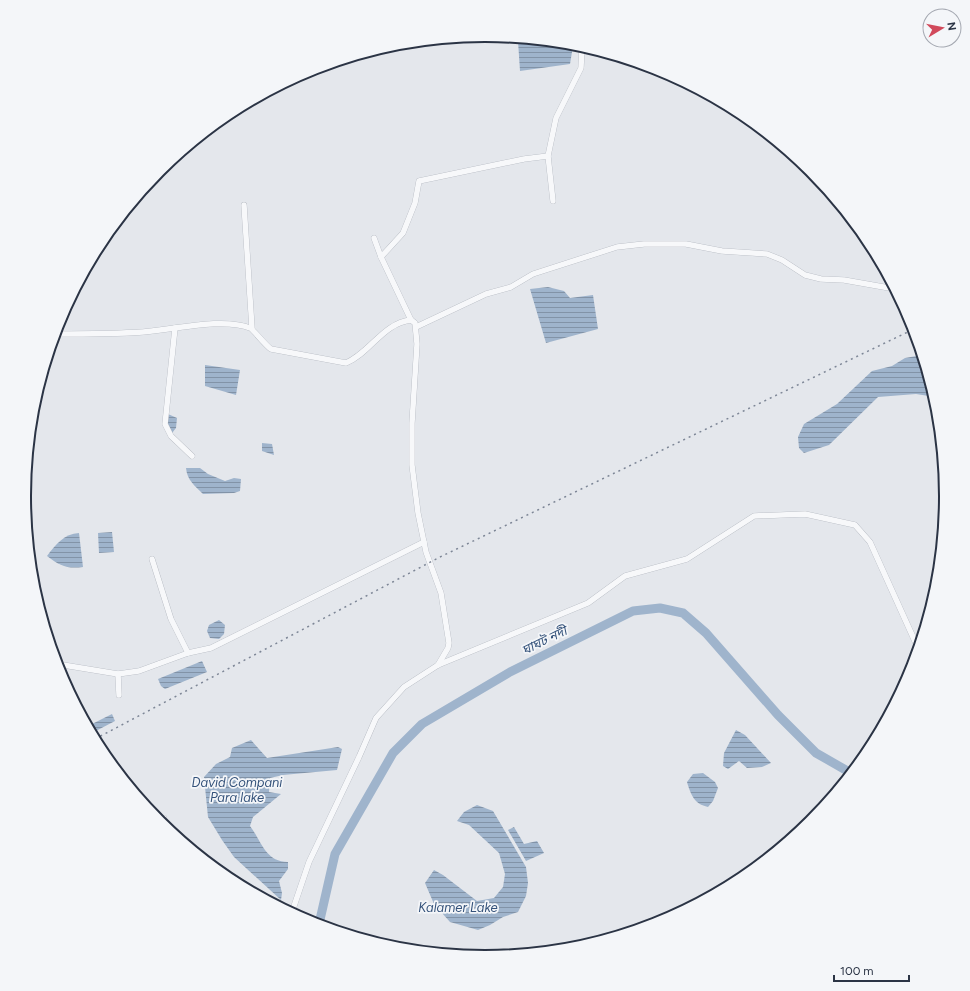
<svg xmlns="http://www.w3.org/2000/svg" width="970" height="991" viewBox="0 0 970 991" font-family="Figtree,'Noto Sans Bengali',sans-serif">
<style>
.water{fill:url(#water-rules)}
.lines{fill:none;stroke-linecap:round;stroke-linejoin:round}
.river{stroke:#9fb4cc;stroke-width:9}
.minor-casing{stroke:#a9aeb7;stroke-width:6}
.minor{stroke:#f7f8fa;stroke-width:5.5}
.rail{stroke:#7d8696;stroke-width:1.5;stroke-dasharray:2 4;stroke-linecap:butt}
.labels{text-anchor:middle;stroke-width:3.5;stroke-linejoin:round;paint-order:stroke}
.water-label{font-size:13px;font-style:italic;fill:#34527a;stroke:#f4f6f9}
.rim{fill:none;stroke:#2b3445;stroke-width:2}
</style>
<defs>
<pattern id="water-rules" width="6" height="5" patternUnits="userSpaceOnUse"><rect width="6" height="5" fill="#9fb4cc"/><path d="M0 2.5h6" fill="none" stroke="#8293a7"/></pattern>
</defs>
<rect width="100%" height="100%" fill="#e4e7ec"/>
<!-- water -->
<g class="water">
<path d="M518,41h33l11,6 11,-1 -3,18 -50,7z"/>
<path d="M548,287l16,4 6,7 23,-3 5,34 -52,14 -16,-54z"/>
<path d="M922,355l13,42 -19,-3 -38,3 -49,48 -25,8 -5,-5 -1,-11 6,-13 33,-20 35,-33 20,-5 13,-8z"/>
<path d="M205,365l35,5 -4,25 -31,-9z"/>
<path d="M168,414l9,4 -1,10 -4,5h-6z"/>
<path d="M262,443l10,1 2,11 -12,-4z"/>
<path d="M186,468h14l8,6 17,7 9,-3 7,1 -1,12 -6,2 -31,1c-8,-8 -16,-14 -17,-26z"/>
<path d="M112,532l2,20 -15,1 -1,-20z"/>
<path d="M79,533l4,34c-16,2 -23,-1 -36,-11 9,-12 17,-22 32,-23z"/>
<path d="M219,620l6,5 -1,9 -5,5 -9,-1 -3,-7 2,-6z"/>
<path d="M202,661l5,11 -42,17 -4,-3 -3,-7z"/>
<path d="M112,714l3,7 -23,12 -4,-7z"/>
<path d="M736,730l9,5 26,28 -9,4 -15,1 -8,-7 -11,8 -5,-3 1,-13z"/>
<path d="M251,740l16,18 71,-11 4,2 -5,21 -54,5 -13,3 -1,14 12,2 -28,23 -3,9c11,14 15,36 38,36v7l-9,12 3,12 -1,7 -47,-43 -12,-17 -14,-23 -4,-40 12,-13 14,-7 2,-9z"/>
<path d="M703,773l12,9 3,6 -5,13 -5,6c-14,-3 -17,-12 -21,-25l6,-8z"/>
<path d="M477,805l16,6 33,56 2,16 -2,13 -8,16 -15,5 -13,8 -12,5 -28,-8 -16,-18 -9,-21 9,-13 9,5 34,26 17,-3 9,-11 2,-13 -6,-21 -30,-28 -12,-4 7,-9z"/>
<path d="M514,827l10,17 13,-3 7,12 -18,8 -18,-31z"/>
</g>
<g class="lines">
<!-- river -->
<path class="river" d="M319,924l16,-70 58,-101 29,-29 88,-52 123,-61 27,-3 23,5 23,20 72,82 38,38 35,20"/>
<defs>
<g id="minor">
<path d="M553,201l-5,-45 8,-38 25,-50 1,-22"/>
<path d="M244,205l8,123"/>
<path d="M374,238l7,19"/>
<path d="M411,320l-30,-63 22,-24 12,-30 4,-22 105,-22 24,-3"/>
<path d="M416,327l70,-33 25,-7 22,-13 84,-27 27,-3h42l36,7 45,3 15,6 23,15 16,4 23,1 51,9"/>
<path d="M175,328l-10,96 6,12 21,20"/>
<path d="M55,334c29,0 59,0 88,-2 29,-2 80,-15 107,-4 3,1 15,17 21,21l75,14c24,-10 37,-40 65,-43l4,3 2,21 -5,79v42l6,48 8,39 15,41 8,50 -1,5 -10,17"/>
<path d="M152,559l19,60 17,34"/>
<path d="M57,664l61,10 21,-3 49,-18 23,-5 213,-106"/>
<path d="M118,674l1,21"/>
<path d="M164,818l1,8"/>
<path d="M292,912l17,-50 50,-105 17,-39 28,-31 34,-22 150,-62 37,-27 62,-17 67,-43 51,-2 50,11 15,17 48,106"/>
</g>
</defs>
<!-- minor casing -->
<use href="#minor" class="minor-casing"/>
<!-- minor -->
<use href="#minor" class="minor"/>
<!-- rail -->
<path class="rail" d="M95,739l345,-182 474,-228"/>
</g>
<g class="labels">
<!-- water labels -->
<g class="water-label">
<text transform="translate(544 640) rotate(-26)" y="5">ঘাঘট নদী</text>
<text x="237" y="787">David Compani<tspan x="237" dy="15">Para lake</tspan></text>
<text x="458" y="912">Kalamer Lake</text>
</g>
</g>
<!-- crop -->
<path d="M0 0H970V991H0ZM31 496a454 454 0 1 1 908 0a454 454 0 1 1-908 0Z" fill="#f4f6f9" fill-rule="evenodd"/>
<path class="rim" d="M31 496a454 454 0 1 1 908 0a454 454 0 1 1-908 0Z"/>
<!-- north arrow -->
<g transform="translate(942 28) rotate(80)"><circle r="19" fill="#f4f6f9" stroke="#a4a8b1"/>
<path d="M0-3L7 15L0 10L-7 15Z" fill="#d1495b"/>
<text y="-6" font-size="11" font-weight="bold" text-anchor="middle" fill="#2b3445">N</text>
</g>
<!-- scale -->
<path d="M834 975v6h75v-6" fill="none" stroke="#2b3445" stroke-width="2"/>
<text x="840" y="975" font-size="12" fill="#2b3445" stroke="#f4f6f9" stroke-width="3" paint-order="stroke">100 m</text>
</svg>
